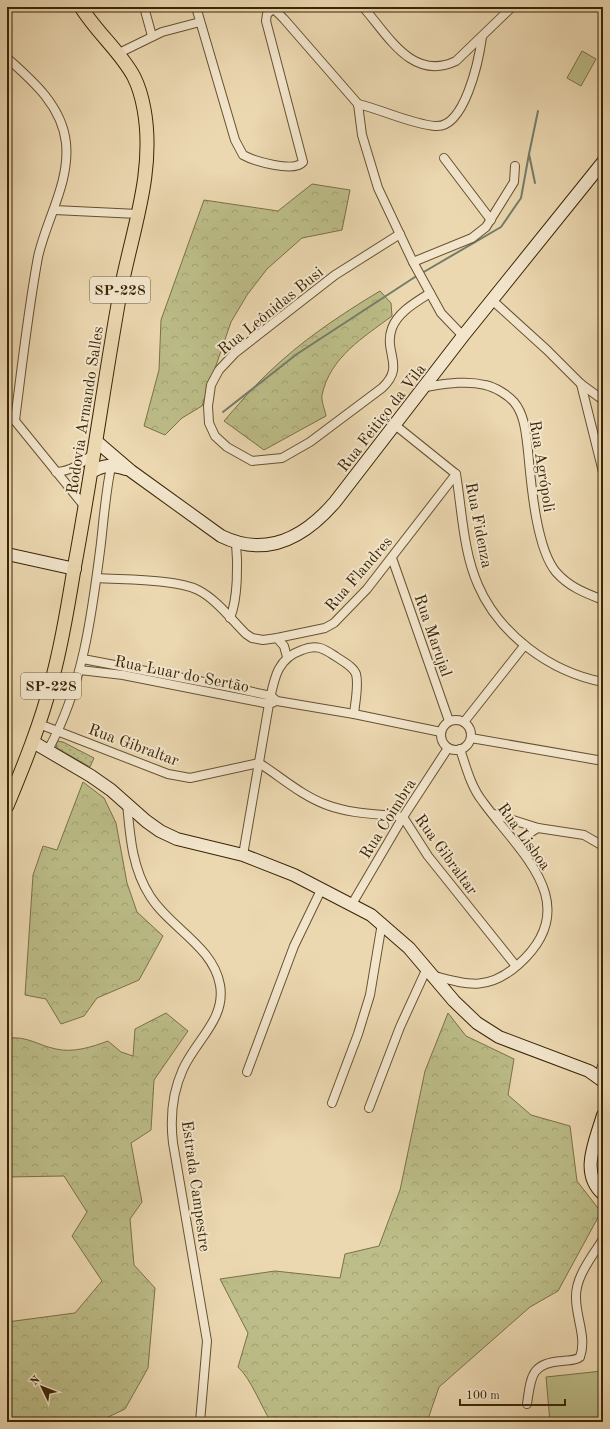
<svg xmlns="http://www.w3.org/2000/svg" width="610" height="1429" viewBox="0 0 610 1429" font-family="'Old Standard TT',serif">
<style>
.green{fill:url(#green-dots);stroke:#7b7146}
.forest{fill:url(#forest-crowns);stroke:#7b7146}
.pitch{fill:#bcbd88;stroke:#7b7146}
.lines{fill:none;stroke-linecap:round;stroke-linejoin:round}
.stream{stroke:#737d6b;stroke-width:2}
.street-casing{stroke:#66522f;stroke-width:10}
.secondary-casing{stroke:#3a2504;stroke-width:14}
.primary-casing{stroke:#3a2504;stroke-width:15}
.street{stroke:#f2e5cc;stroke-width:8}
.secondary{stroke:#f2e5cc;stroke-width:12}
.primary{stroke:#ebd7b0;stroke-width:13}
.labels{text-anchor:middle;stroke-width:4;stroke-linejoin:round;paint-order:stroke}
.shield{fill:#f2e5cc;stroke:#715f40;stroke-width:1}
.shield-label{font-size:15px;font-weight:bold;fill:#3a2504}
.street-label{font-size:16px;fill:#3a2504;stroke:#f2e5cc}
</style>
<defs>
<pattern id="green-dots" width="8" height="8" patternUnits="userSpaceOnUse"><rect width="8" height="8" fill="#bcbd88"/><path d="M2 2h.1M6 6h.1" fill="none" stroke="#a2a274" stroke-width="1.8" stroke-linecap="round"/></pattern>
<pattern id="forest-crowns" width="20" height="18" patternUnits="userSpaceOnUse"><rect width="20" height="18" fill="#bcbd88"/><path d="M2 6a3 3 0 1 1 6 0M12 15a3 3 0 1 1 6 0" fill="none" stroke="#a2a274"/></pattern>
</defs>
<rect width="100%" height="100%" fill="#ebd7b0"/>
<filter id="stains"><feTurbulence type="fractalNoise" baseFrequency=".005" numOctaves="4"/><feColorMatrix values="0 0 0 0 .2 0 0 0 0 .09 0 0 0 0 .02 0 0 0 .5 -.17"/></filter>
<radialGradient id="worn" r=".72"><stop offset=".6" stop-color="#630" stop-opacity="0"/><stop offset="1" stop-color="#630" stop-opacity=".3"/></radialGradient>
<!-- green -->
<path class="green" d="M57,741l6,1 31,16 -4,9 -33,-19 -1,-3z"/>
<!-- forest -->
<g class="forest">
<path d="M312,184l38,6 -8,40 -40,8 -35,31 -20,26 -16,27 -29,84 -20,12 -17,17 -21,-9 15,-56 2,-50 43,-120 74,11z"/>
<path d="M380,291l11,12 1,13c-28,21 -62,41 -70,79 -1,6 3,15 4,21l-62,34 -40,-29c14,-16 28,-33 43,-47 34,-33 73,-59 113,-83z"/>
<path d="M83,782l21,16 12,25 11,60 10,29 26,24 -24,44 -42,18 -13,18 -23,8 -15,-25 -21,-4 8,-120 10,-29 14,4z"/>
<path d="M166,1013l22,18 -34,49 -3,50 -20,13 11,59 -12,17 4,46 21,23 -7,80 -23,41 -21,10v3h-97v-100l68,-9 27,-32 -30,-45 15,-24 -23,-36 -57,1v-139c21,-2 30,7 49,11 17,4 36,-2 52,-8l13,11 12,4 2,-27z"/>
<path d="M448,1013l18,23 48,23 -6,36 23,20 39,11 7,55 24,31 -43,79 -28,16 -91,80 -12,35h-156c-10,-16 -20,-43 -33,-55l10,-34 -28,-54 55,-8 65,7 5,-24 34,-8 21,-56 25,-119z"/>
</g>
<!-- pitch -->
<g class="pitch">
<path d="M582,51l14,8 -15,27 -14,-8z"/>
<path d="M602,1371l1,51h-53l-4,-45z"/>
</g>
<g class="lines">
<!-- stream -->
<g class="stream">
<path d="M535,183l-6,-29 9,-43"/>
<path d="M422,273l79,-46 20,-29 8,-44"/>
<path d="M223,412l74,-58 121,-79"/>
</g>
<defs>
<g id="street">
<path d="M144,7l8,29"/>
<path d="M196,7l39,133 8,15c11,6 51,18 60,7l-37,-141 1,-7 5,-4h3l9,9 74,85"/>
<path d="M363,7c25,28 49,75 93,54l56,-54"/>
<path d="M117,54l45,-22 38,-10"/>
<path d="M7,58c26,23 55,48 59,85 4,40 -20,77 -28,114 -10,54 -16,109 -23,163"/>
<path d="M358,104l4,31 16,53 35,74 28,51 22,23"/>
<path d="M358,104c25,6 53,20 77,22 30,3 44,-67 47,-89"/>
<path d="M444,158l47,62"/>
<path d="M54,210l84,4"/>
<path d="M400,234l-65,41 -100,78 -16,17 -8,15 -3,21 1,17 6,13 12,11 25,14 30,-3 28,-16 72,-54c24,-22 1,-35 10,-60 6,-16 24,-26 38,-35"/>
<path d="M413,262l59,-24 14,-11 28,-45 1,-16"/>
<path d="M492,300l55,50 34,34 22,16"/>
<path d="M581,384l22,88"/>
<path d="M425,387c20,-3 41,-7 60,-2 10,2 23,10 29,17 11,13 12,33 14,49 3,32 8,97 28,121 13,15 29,21 47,28"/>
<path d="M7,411l78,96"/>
<path d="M56,472c16,-1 26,-9 38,-19"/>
<path d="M456,474c6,36 7,77 22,111 21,49 72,87 125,97"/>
<path d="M392,558l57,163"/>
<path d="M97,578c26,2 79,1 101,12 18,9 33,29 48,44l6,4 11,2 14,-2 48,-10 9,-5 33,-34 89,-115 -61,-49"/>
<path d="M230,618c8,-19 8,-55 6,-75"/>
<path d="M277,638l7,8 3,11"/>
<path d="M83,659l147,28 41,9 6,5 77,13 87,18"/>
<path d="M80,670l43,5 146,29 5,-2"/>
<circle cx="456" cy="735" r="15"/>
<path d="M464,722l60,-76"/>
<path d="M39,724l129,50 22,4 69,-15c22,14 43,33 68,42 24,9 51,9 76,12l25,39 88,110"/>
<path d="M471,738l132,23"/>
<path d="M48,750c35,-63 44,-136 53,-207 3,-27 5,-55 11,-81"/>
<path d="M127,803c3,33 5,65 23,93 20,32 63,50 70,89 6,34 -24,55 -37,84 -10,22 -13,49 -10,74l34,198 -7,81"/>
<path d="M494,814l44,14 46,7 19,11"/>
<path d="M525,854c-2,-14 1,-20 13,-26"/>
<path d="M243,855l26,-151c5,-24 7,-45 33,-54 14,-6 21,-2 33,6 7,5 18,10 21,18 3,11 -1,29 -2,40"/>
<path d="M352,904l51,-87 45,-69"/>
<path d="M435,976c35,10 55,14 84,-12 67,-60 0,-112 -36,-162 -12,-15 -17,-35 -23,-53"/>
<path d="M247,1072l47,-126 28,-58"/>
<path d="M598,1076l5,-12"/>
<path d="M332,1103l26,-69 12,-39 12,-72"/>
<path d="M369,1108l31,-81 27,-59"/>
<path d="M527,1404c4,-26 3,-41 35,-43 6,-1 13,0 18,-4 7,-19 -4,-39 -4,-59 -1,-21 16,-41 27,-59"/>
</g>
<g id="secondary">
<path d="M96,441l35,30 90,65c45,22 83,2 114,-34l128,-166 140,-174"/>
<path d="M91,472c13,-7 20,-8 35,-3"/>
<path d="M7,554l68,15"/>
<path d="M33,742l58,34 20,14 35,31 14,10 17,8 66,16 51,20 77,40 38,33 45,53 23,22 22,14 90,34 14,10"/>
<path d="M603,1115c-7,25 -24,58 0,79"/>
</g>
<path id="primary" d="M7,806c17,-41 34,-83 45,-126 10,-36 16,-74 22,-111 17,-90 29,-180 45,-270 11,-63 37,-125 25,-190 -2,-11 -5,-22 -10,-32 -13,-25 -38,-45 -53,-70"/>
</defs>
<!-- street casing -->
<use href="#street" class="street-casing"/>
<!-- secondary casing -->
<use href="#secondary" class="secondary-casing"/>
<!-- primary casing -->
<use href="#primary" class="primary-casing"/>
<!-- street -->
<use href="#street" class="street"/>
<!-- secondary -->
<use href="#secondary" class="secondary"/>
<!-- primary -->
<use href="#primary" class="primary"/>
</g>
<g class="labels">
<!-- shield labels -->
<g class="shield">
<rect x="90" y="277" width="60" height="26" rx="3"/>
<rect x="21" y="673" width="60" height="26" rx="3"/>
</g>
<g class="shield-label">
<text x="120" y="295">SP-228</text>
<text x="51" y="691">SP-228</text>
</g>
<!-- street labels -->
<g class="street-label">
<text transform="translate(270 310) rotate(-39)" y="6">Rua Leônidas Busi</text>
<text transform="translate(84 410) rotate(-81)" y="6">Rodovia Armando Salles</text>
<text transform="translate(381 417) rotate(-52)" y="6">Rua Feitiço da Vila</text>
<text transform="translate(543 466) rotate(81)" y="6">Rua Agrópoli</text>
<text transform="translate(480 525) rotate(79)" y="6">Rua Fidenza</text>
<text transform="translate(358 573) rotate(-49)" y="6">Rua Flandres</text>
<text transform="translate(434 635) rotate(71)" y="6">Rua Marujal</text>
<text transform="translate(182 673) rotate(11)" y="6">Rua Luar do Sertão</text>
<text transform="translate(134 744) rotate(20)" y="6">Rua Gibraltar</text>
<text transform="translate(387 818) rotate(-58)" y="6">Rua Coimbra</text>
<text transform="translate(525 836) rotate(54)" y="6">Rua Lisboa</text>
<text transform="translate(447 854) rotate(54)" y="6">Rua Gibraltar</text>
<text transform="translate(197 1186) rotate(82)" y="6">Estrada Campestre</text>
</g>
</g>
<!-- margin -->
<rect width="610" height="1429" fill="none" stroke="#ebd7b0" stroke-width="24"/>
<rect x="8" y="8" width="594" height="1413" fill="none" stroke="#3a2504" stroke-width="2"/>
<rect x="12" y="12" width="586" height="1405" fill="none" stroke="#3a2504"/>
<!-- north arrow -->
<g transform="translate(42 1387) rotate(313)" stroke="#f2e5cc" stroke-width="3" paint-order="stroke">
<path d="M0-3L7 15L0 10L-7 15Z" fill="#3a2504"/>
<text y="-6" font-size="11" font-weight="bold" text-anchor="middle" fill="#3a2504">N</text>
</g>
<!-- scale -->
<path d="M460 1399v6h105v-6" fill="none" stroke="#3a2504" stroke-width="2"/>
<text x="466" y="1399" font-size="12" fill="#3a2504" stroke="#f2e5cc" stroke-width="3" paint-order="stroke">100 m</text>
<rect width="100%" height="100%" filter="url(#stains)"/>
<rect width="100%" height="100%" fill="url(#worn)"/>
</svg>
